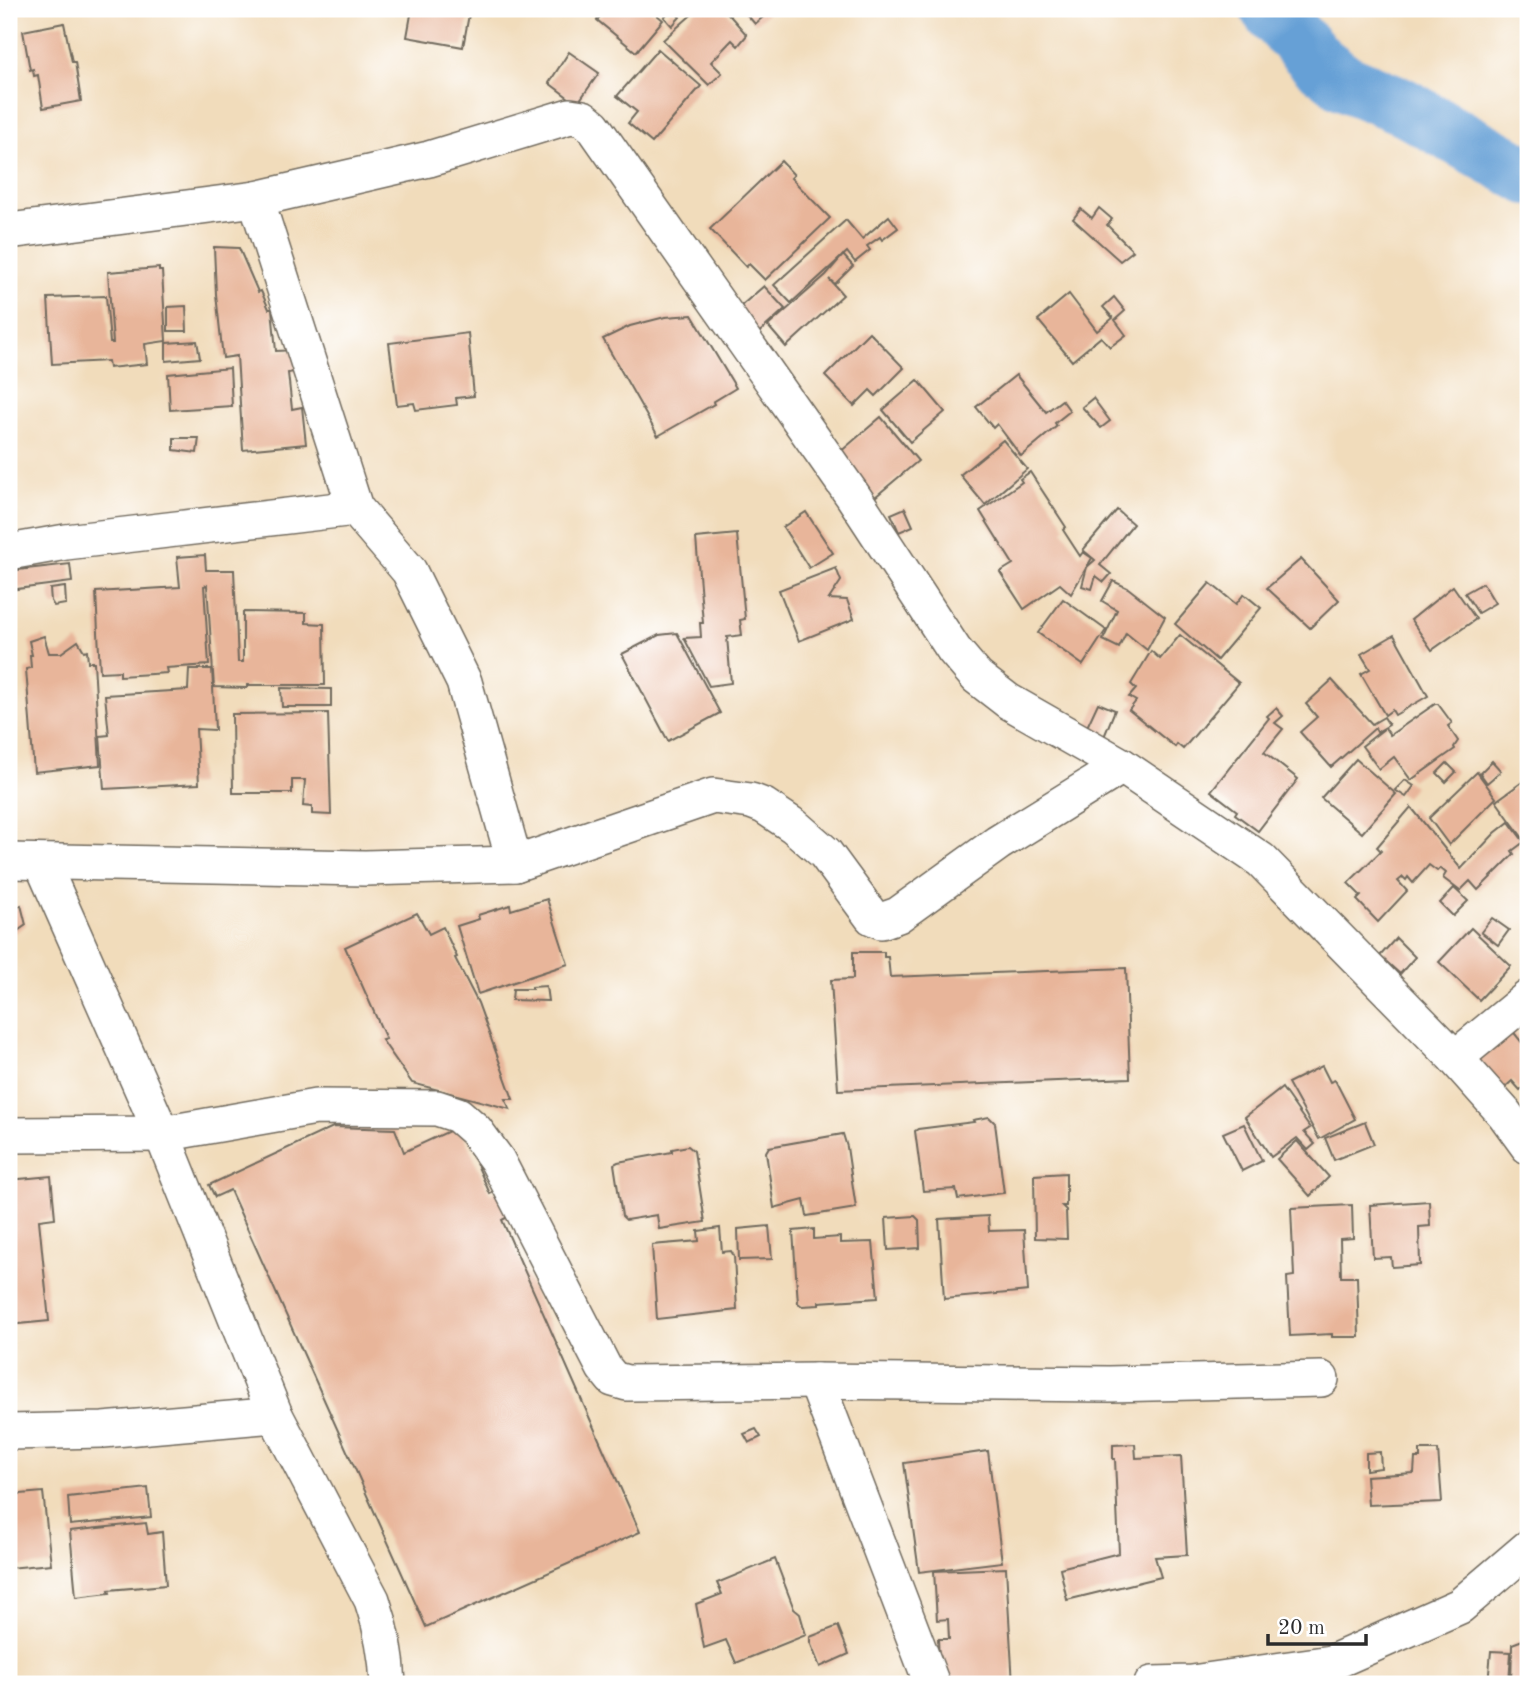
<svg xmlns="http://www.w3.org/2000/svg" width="1537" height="1693" viewBox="0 0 1537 1693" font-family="'Old Standard TT',serif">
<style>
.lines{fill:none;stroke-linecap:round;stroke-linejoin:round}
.river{stroke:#66a0d6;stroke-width:58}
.building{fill:#e8b59a}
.minor-casing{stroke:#70695d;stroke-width:38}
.minor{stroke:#fff;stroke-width:35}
</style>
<rect width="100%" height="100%" fill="#fff"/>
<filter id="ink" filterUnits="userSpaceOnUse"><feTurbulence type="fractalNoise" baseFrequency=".0143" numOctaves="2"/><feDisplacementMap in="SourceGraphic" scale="14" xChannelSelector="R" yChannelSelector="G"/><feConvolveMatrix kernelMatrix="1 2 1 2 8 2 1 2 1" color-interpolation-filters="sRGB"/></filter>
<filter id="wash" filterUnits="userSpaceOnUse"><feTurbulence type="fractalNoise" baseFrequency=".00686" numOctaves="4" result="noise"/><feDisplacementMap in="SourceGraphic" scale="28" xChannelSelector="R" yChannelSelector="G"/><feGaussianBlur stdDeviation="1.57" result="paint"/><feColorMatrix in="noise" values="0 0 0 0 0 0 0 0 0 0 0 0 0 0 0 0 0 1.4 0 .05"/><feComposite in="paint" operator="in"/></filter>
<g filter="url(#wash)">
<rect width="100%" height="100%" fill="#f1dcbb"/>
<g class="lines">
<!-- river -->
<path class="river" d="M1269,9l49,53 26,20 58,24 126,70"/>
</g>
<g id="blocks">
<!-- building -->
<g class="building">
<path d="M412,9h58l-7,38 -56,-10z"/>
<path d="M606,9h44l13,11 -27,32 -39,-32z"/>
<path d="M672,9l8,8 -8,9 -8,-9z"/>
<path d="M698,9h26l23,26 -9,11 -6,-6 -21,22 11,11 -13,12 -46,-45z"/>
<path d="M742,9h30l-17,15z"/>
<path d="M64,23l8,39h3l6,39 -38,7 -5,-33 -4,1 -1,-7 -3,1 -7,-39z"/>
<path d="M658,49l43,37 -49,57 -24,-20 9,-11 -20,-16z"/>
<path d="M569,52l30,21 -22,31 -28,-21z"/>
<path d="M781,161l13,14 -3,3 39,40 -65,62 -16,-16 -3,3 -36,-38z"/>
<path d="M1099,208l13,11 -5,6 26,26 -13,10 -47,-42 8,-10 11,9z"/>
<path d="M889,216l9,12 -16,12 -2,-3 -13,9 3,4 -15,12 -8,-10 -56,51 -17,-18 72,-65 16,19z"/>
<path d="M214,247l25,1 19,44 3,-1 8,18h3l4,42 20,-1 4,21 -12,2 4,36 10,-2 4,37 -63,6 -6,-94 -14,2 -7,-64z"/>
<path d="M843,255l10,11 -18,18 -6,-5 14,16 -57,52 -18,-21 58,-51z"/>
<path d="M159,268v3h3l4,70 -21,3 2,20 -38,4 -1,-7 -56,3 -4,-66 58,-2 4,47h3l-5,-71z"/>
<path d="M764,286l21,23 -31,28 -20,-25z"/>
<path d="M1069,294l28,37 16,-13 -10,-11 11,-10 11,14 -10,9 11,15 -16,12 -9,-10 -29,24 -34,-41z"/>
<path d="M186,306l1,25h-19v-24z"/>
<path d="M692,315l44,73 -23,14 1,2 -56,32 -55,-97 27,-13 35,-9z"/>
<path d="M869,332l35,36 -28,28 -6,-6 -16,16 -29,-30z"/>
<path d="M468,333l6,63 -18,2 1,7 -41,5 -2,-7 -17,2 -8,-62z"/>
<path d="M197,341l3,17 -34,3v-18z"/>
<path d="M230,368l2,38 -62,4 -2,-36z"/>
<path d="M1016,375l30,37 16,-12 8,11 -15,12 2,3 -36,30 -24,-32 -4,4 -17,-21z"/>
<path d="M918,380l27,32 -35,30 -27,-32z"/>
<path d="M1093,398l17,23 -9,7 -19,-21z"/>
<path d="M881,417l37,44 -49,41 -37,-43z"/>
<path d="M174,438h25l-2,15 -23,-3z"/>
<path d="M1003,440l24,29 -42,36 -25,-30z"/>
<path d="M1030,472l36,55 -3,3 17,26 3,-4 9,6 -21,36 -11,-10 -36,25 -24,-37 13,-8 -33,-53 42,-29 -2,-3z"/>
<path d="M905,508l8,18 -14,6 -8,-18z"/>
<path d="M1117,510l16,14 -33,41 11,9 -7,8 -8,-6 -4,13 -10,-3 5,-19 8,-7 -12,-10z"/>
<path d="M806,512l27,41 -24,15 -26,-41z"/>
<path d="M737,534l8,85 -5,1 2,15 -15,2 4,46 -22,3 -25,-48 17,-1 -1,-14h3l-7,-85z"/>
<path d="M205,555l1,15h28l4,92h5v-50l63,1v10l18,1 1,61h-78v3l-33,-1 -7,-102 -3,1 5,79 -43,3 1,5 -47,3v-5l-20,1 -4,-80 84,-5 -3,-30z"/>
<path d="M1301,559l38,41 -29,28 -43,-40z"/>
<path d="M70,564l2,18 -63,8v-19z"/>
<path d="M836,568l5,13 -12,18 18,1 7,19 -55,22 -20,-51z"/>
<path d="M1113,581l15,7 37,29 -18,33 -21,-17 -7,15 -16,-8 14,-30 -15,-9z"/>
<path d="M1210,583l26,21 8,-10 17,14 -44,52 -42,-36z"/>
<path d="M1483,583l12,20 -17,10 -13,-20z"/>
<path d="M1453,586l23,33 -44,31 -21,-30z"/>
<path d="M65,587l1,17 -12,2 -3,-5 -1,-12z"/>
<path d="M1063,599l43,31 -23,35 -45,-32z"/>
<path d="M677,633l43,80 -52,28 -46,-87 37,-19z"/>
<path d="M1180,635l59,48 -56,66 -6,-5 -2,3 -46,-37 7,-9 -7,-4 7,-8 -5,-5 20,-33 9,8z"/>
<path d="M1394,635l34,61 -33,19 -3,-5 -7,5 -24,-41 9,-5 -9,-15z"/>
<path d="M44,636l5,17h12l17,-12 6,10 3,-1 1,12h6l6,103 -66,7 -8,-103 5,-1 -1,-13h2l-3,-14z"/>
<path d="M189,669h23l1,18 2,43 -19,-1 3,55 -95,5 -4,-53 9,-1 -4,-40 83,-5z"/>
<path d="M1332,680l40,44 12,-7 5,8 -12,7 -2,-4 -44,39 -31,-35 17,-15 -11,-13z"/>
<path d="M281,688l50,1v18h-49z"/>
<path d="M1098,703l17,7 -11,27 -18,-8z"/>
<path d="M1435,704h3l14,19 -4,3 10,15 -4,6 1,2 -44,31 -17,-23 -15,12 -17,-23 23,-18 5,7z"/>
<path d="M1276,708l7,8 -8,7 8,6 -19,23 34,27 -40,52 -23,-17 2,-3 -26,-20 58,-73 -2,-2z"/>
<path d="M328,713l3,102 -19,-1v-7l-9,-1 2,-26h-13v13h-59l-1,-79z"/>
<path d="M1356,759l40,35 -34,39 -41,-35z"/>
<path d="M1492,761l9,10 -14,12 -7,-10z"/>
<path d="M1447,763l9,9 -10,10 -9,-9z"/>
<path d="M1477,772l19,26 -47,47 -20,-27z"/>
<path d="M1528,778v61l-3,2 -29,-40z"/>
<path d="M1405,780l9,6 -8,11 -11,-7z"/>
<path d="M1411,807l50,62 34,-36 14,-11 15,20 -12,9 2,3 -36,36 -8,-9 -10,10 -17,-13 3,-5 -6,-5 -3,3 -8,-6 -16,18 -5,-6 -2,3 -3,-3 -5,4 9,10 -29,31 -21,-22 4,-4 -13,-13 33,-32 -4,-4z"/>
<path d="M1454,888l14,13 -15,15 -13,-13z"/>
<path d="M547,899l21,65 -90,30 -21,-68 22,-7 -1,-4 32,-10 1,5z"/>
<path d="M9,900l6,9 6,-4 5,20 -17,12z"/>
<path d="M417,913l12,21 14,-7 14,30 -2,1 23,45 35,96h-8l5,10 -98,-26 -30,-43 4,-1 -41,-92z"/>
<path d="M1492,918l17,12 -11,15 -17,-13z"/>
<path d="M1471,928l40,38 -32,34 -40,-38z"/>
<path d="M1396,938l19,19 -15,17 -20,-18z"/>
<path d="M853,952h31v5h4l2,20 236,-9 4,110 -292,12 -7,-110 22,-1z"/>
<path d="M546,986l2,15 -36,-1 1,-11h19v-2z"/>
<path d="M1511,1029l17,21v33l-8,7 -8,-9 -10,9 -26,-32z"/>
<path d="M1322,1066l8,16 5,-2 20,39 -36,20 -31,-56z"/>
<path d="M1282,1088l28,40 -6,4 11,12 -7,6 -11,-12 -26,19 -26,-40z"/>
<path d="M989,1117l6,6 9,70 -46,6 -2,-10 -33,2 -8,-60 3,-2 56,-7 -1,-2z"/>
<path d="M1365,1122l9,22 -40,16 -9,-22z"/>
<path d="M1244,1124l18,37 -20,10 -19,-38z"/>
<path d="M460,1126l30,68 12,-6 13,25 -13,7 138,312 -214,95 -196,-437 -15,7 -6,-12 124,-58 62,2 9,23z"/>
<path d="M843,1134l4,13 9,61 -49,8 -3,-16 -30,8 -8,-56 3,-5z"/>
<path d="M1297,1141l32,36 -19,19 -33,-37z"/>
<path d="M688,1146l6,5 11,71 -46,7 -2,-14 -31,5 -4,-4 -8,-52 4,-2 54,-10v-3z"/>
<path d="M1066,1173v33h-4l4,4 1,29 -32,-1 -1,-63z"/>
<path d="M51,1176l4,42 -16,2 10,101 -40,4v-145z"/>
<path d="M1429,1201l1,25 -11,1 1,38 -28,2 -1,-10 -18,1 -3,-53z"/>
<path d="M1352,1205l1,33 -13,1 1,38h16l2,60h-27v-3l-42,2 -3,-59 7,-1 -3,-68z"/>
<path d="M915,1216l4,4 1,28 -32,2 -2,-32z"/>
<path d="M988,1216l1,15 35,-1 4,61 -84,8 -5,-80z"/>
<path d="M769,1226l3,33 -33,1 -1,-31z"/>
<path d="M720,1228l2,24 9,-1 3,5 3,54 -80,9 -5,-74 47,-4 -1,-10z"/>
<path d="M814,1229v10l26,-2v6l33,-1 5,56 -59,4v3l-17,1 -4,-3 -5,-72z"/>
<path d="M756,1429l5,8 -12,6 -5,-9z"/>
<path d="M1135,1444l1,14 45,-2 6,99 -32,2 6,20 -94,23 -7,-32 59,-15 -4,-94h-2v-14z"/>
<path d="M1420,1450h18l4,52 -74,3 -2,-29 48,-3 1,-15h5z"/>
<path d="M988,1451l14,111 -83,10 -15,-109z"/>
<path d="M1380,1452l1,16 -15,2v-17z"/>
<path d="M148,1488l3,29 -81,8 -2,-28z"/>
<path d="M43,1492l8,72 -42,4v-73z"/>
<path d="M146,1523l2,11 14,-2 4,53 -57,5 1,3 -34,4 -6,-66z"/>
<path d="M775,1559l19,50 6,5 6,21 -70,28 -10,-23 -22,8 -8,-44 26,-10 -5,-11z"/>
<path d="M1006,1568l7,116h-73l-2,-45h11l-1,-20 -11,1 -3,-49z"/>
<path d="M838,1626l11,28 -29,13 -10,-25v-5z"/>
<path d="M1528,1638v46h-17l1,-40z"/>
<path d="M1491,1651l20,1 -2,32h-21z"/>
</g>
</g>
</g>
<g filter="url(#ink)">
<use href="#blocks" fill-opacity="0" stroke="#70695d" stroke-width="2"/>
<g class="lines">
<defs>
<g id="minor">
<path d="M256,199l99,309"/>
<path d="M9,231l247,-32 173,-40 141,-43 13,2 10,8 260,370 101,154 23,27 31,24 114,65 139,94 194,198 49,55 24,33"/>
<path d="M9,552l57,-10 289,-34 54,63 55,111 51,182"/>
<path d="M9,861l356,7 150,-4 198,-68 38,5 13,5 30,20 31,27 47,64 9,4 17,-6 100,-72 124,-77"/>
<path d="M42,863l120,271 113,281 97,185c10,29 15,53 16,84"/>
<path d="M1455,1058l73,-60"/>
<path d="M9,1135l153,-1 154,-27 121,1 21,7 17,15 22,30 107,208 9,11 14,4 189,-2"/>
<path d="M9,1432l94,-2 172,-15"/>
<path d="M932,1684l-116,-303 293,3 212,-5"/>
<path d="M1152,1684l40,-1 139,-20 129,-57 68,-58"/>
</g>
</defs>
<!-- minor casing -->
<use href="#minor" class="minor-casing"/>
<!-- minor -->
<use href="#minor" class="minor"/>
</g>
</g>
<!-- margin -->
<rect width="1537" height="1693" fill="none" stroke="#fff" stroke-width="35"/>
<!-- scale -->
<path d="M1268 1634v10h98v-10" fill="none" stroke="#2b2b2b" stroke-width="3.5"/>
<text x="1278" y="1634" font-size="21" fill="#2b2b2b" stroke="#ffffff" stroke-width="5" paint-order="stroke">20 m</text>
</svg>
